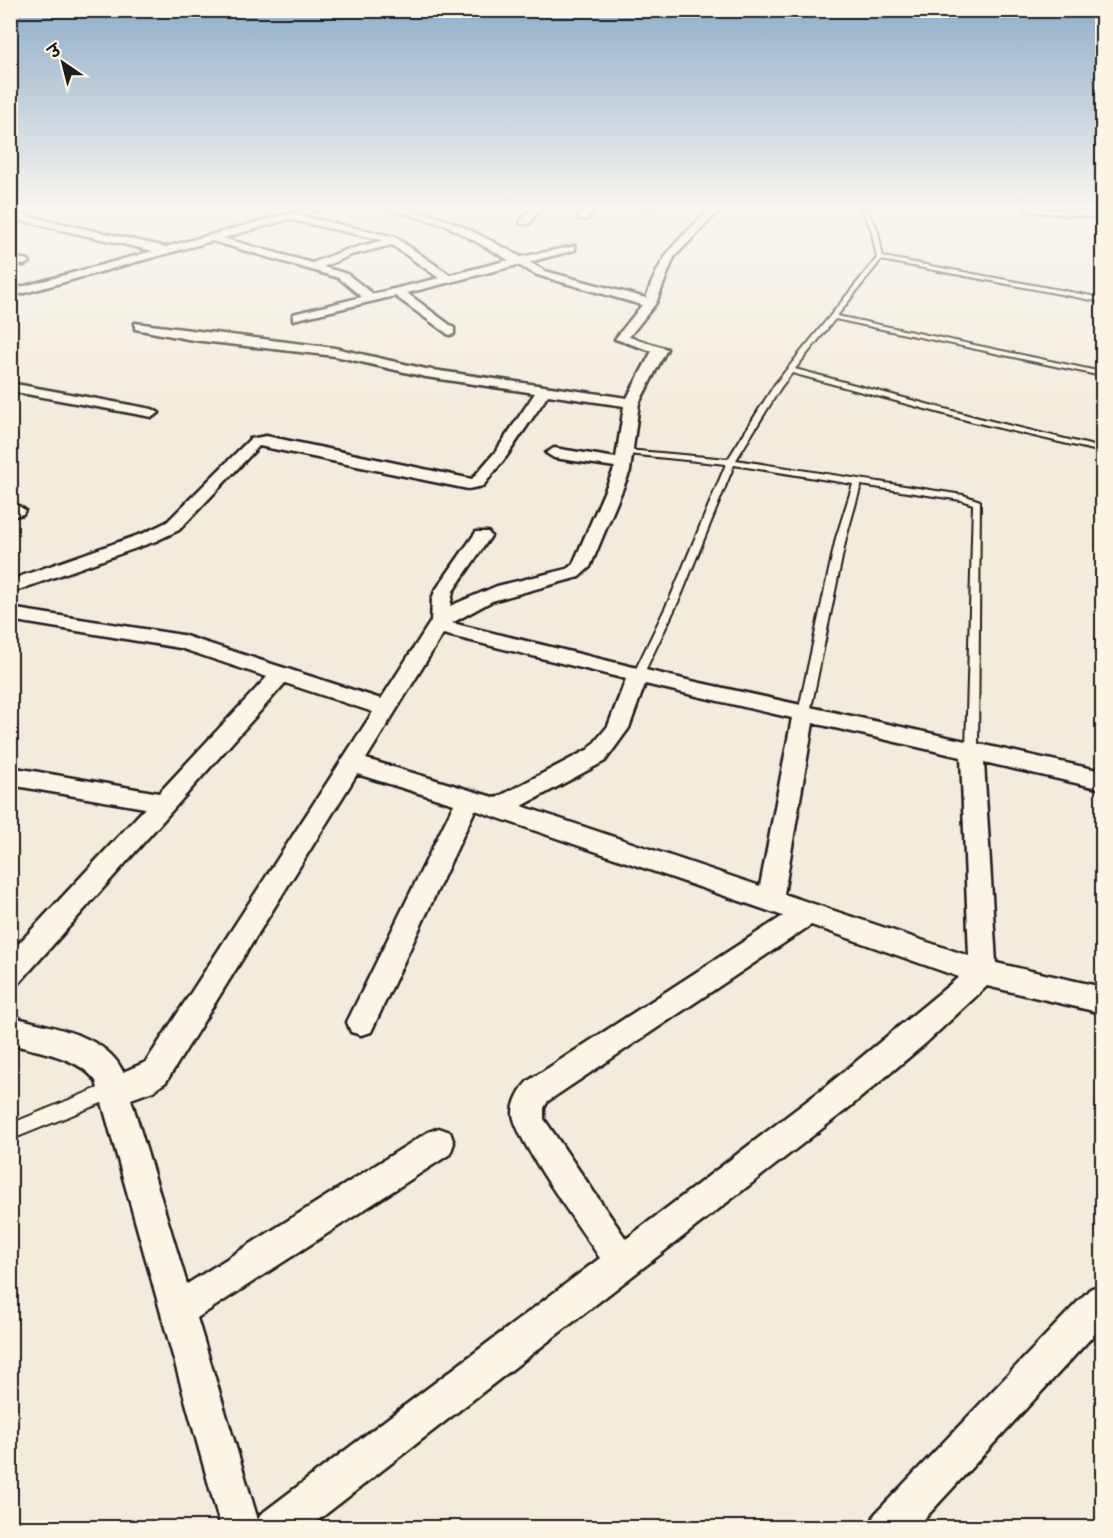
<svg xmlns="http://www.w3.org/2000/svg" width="1113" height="1538" viewBox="0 0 1113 1538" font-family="'Architects Daughter','Playpen Sans Deva',sans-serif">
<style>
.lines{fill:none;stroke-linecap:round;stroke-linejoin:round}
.service-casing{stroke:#1c1c1c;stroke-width:4}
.minor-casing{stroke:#1c1c1c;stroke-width:5}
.service{fill:#fcf5e5;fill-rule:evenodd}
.minor{fill:#fcf5e5;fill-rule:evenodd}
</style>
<rect width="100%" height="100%" fill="#f3ecdd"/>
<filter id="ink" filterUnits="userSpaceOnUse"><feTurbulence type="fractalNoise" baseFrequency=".0167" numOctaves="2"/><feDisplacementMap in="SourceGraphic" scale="12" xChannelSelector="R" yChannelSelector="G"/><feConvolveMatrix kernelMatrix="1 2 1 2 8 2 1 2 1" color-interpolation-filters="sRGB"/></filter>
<g filter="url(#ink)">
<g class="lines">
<defs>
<g id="service">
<path d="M861,208h4l12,20 6,29 219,41v4l-221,-42 -44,56 265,56v4l-267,-57 -40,50 180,48 127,31v4l-132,-31 -178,-48 -11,14 -45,73 227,35 17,6 -2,248 -6,4 -6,-4 7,-245 -12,-4 -100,-15 -15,53 -36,175 -6,4 -6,-4 38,-175 17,-54 -119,-19 -53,131 -38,79 -5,4 -5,-4 38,-79 55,-132 -99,-10 -4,-2 4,-2 101,9 47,-75 102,-126 -6,-30z"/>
<path d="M113,1082l6,2 2,6 -2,6 -109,44v-16z"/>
</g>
<g id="minor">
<path d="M309,208h15l-23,8 94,21 55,38 59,-15 -63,-35 -61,-17c51,0 93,26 136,49l54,-11v4l-46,12 16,9 101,27c16,-47 31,-57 66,-90h10l-48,49 -18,46 -27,34 38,12 -28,54 -9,68 -40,96 -11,10 -87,24 -40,22 235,57 415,91v18l-118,-27 12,201 106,24v26l-115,-27 -61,57 -80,67 -538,418h-87l-125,-447c-19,-25 -57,-29 -86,-37v-28c37,11 96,17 113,56l23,-10 227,-350 -88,-29 -265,299 -10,3v-32l135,-145 -135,-23v-18l149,26 108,-116 -87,-29 -170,-28v-12l172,27 199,64 50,-78 1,-22 3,-8 41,-59h12l3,4 -38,55 -3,15 47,-20 70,-17 6,-5 42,-97 -61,-9 -8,-5 8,-5 62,10 8,-52 -76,-11 -42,62 -23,29 -15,3 -209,-43 -80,84 -23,11 -146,52v-13l134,-47 23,-11 83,-83 16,-3 206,43 24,-28 39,-58 -109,-16 -91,-21 -142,-16 -58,-11v-6l200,25 91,21 201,29 25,-47 -37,-12 27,-34 -105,-30 -19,-10 -111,28 47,35v6l-5,1 -54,-39 -102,24v-6l69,-17 -23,-19 -127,-37 -202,56v-7l143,-39 -143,-33v-6l156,35zM289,219l3,1 91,20 -40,11 -31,12 -89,-25zM392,245l47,33 -66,16 -26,-20 -24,-7 28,-12zM443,634l183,45 -18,47 -19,23 -93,49 -130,-39zM645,684l147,34 -32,168 -238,-80 83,-45 24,-33zM813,723l148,34 8,199 -185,-62zM357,774l97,30 -107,218 4,10 10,3 10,-3 104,-222 308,106 -255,165c-8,8 -15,21 -15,33 3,27 69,116 87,144l-339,256 -3,6 -61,-202 253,-164 4,-11 -4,-11 -11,-4 -11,4 -241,152 -56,-185 22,-8 13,-9zM811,925l148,52 -135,111 -198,151 -82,-120v-11l4,-7z"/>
<path d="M531,208h10l-12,16h-8l-1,-2z"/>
<path d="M585,208h10l-8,11h-8l-1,-2z"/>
<path d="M643,208h11l-5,3z"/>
<path d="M1025,208l77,4v6l-72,-7z"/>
<path d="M10,257l18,3 2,2 -6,3 -14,-2z"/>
<path d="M10,383l142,26 7,4 -7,4 -142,-26z"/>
<path d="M17,505l8,5 -2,4 -13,3v-10z"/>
<path d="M1102,1284v42l-186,202h-46l5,-14 215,-225z"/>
</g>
</defs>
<!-- service casing -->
<use href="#service" class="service-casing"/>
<!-- minor casing -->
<use href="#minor" class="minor-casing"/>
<!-- service -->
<use href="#service" class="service"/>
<!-- minor -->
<use href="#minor" class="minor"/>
</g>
</g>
<!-- sky -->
<linearGradient id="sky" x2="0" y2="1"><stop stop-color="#8faec9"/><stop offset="0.49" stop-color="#faf6f0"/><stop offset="1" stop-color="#faf6f0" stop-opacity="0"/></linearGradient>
<rect width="1113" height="423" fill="url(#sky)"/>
<!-- margin -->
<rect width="1113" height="1538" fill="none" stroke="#fcf5e5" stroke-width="36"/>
<rect x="18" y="18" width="1077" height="1502" fill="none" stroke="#1c1c1c" stroke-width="2" filter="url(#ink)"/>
<!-- north arrow -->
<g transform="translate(63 63) rotate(325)" stroke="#fcf5e5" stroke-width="4.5" paint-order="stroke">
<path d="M0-4.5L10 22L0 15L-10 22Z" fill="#1c1c1c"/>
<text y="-9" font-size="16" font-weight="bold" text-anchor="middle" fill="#1c1c1c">उ</text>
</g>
</svg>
